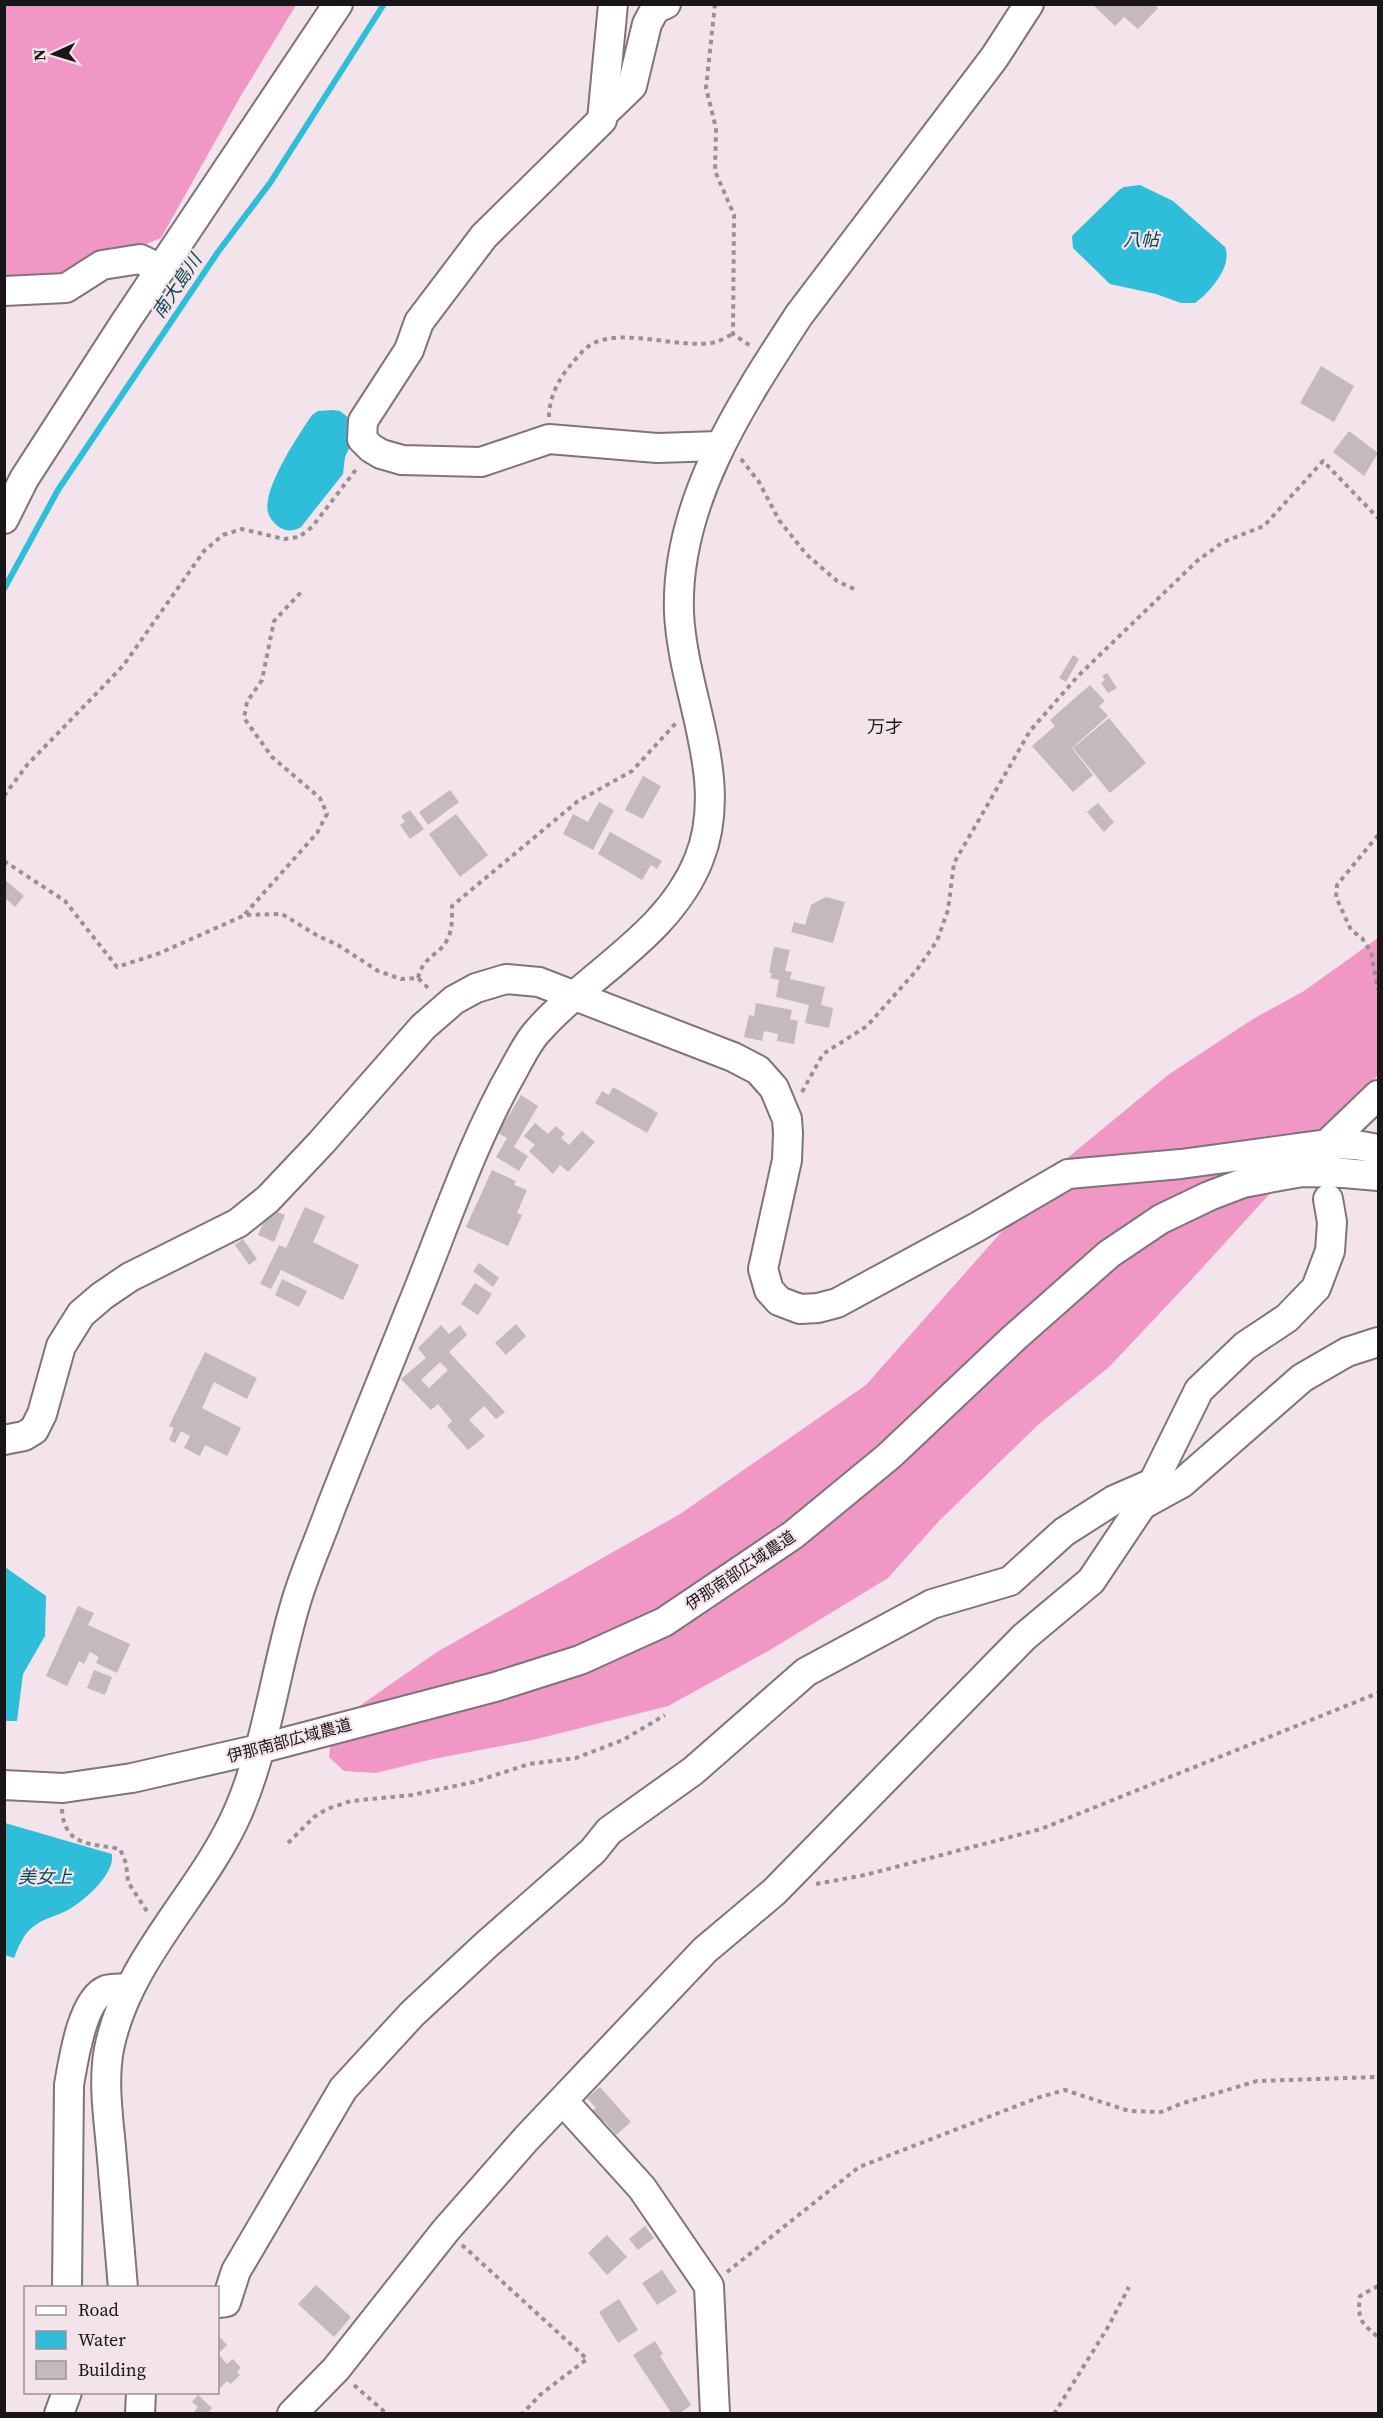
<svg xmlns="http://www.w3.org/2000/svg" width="1383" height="2418" viewBox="0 0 1383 2418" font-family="'Source Serif 4','Noto Sans JP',serif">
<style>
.forest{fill:#f097c6}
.water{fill:#2fbeda}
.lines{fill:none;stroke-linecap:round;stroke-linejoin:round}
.stream{stroke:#2fbeda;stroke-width:6}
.building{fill:#c6b8bf;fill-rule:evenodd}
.minor-casing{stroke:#807379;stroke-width:32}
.path{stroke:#9a8f94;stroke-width:4;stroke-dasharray:4.5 4.5;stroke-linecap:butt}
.minor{stroke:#fff;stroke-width:28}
.labels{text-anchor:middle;stroke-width:4.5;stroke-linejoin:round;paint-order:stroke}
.street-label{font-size:16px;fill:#1a1518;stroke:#f3e4eb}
.water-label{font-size:18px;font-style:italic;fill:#0a4752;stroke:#f3e4eb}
.neighbourhood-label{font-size:18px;fill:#1a1518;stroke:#f3e4eb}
</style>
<rect width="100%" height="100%" fill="#f3e4eb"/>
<!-- forest -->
<g class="forest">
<path d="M4,5h292l-57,94 -78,139 -98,40 -58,1z"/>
<path d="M1378,938v137l-186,204 -83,88 -70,57 -100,97 -51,57 -118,72 -102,56 -135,34 -100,19 -57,14 -32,-2 -15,-14 2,-17 27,-33 79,-55 243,-138 186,-129 199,-225 103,-85 85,-56 51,-28z"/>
</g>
<!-- water -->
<g class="water">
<path d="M1140,185l33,16 52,46c8,19 -15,45 -30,56h-14l-25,-9 -46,-10 -37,-36 -1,-12 47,-46 5,-3z"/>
<path d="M333,410l7,1 15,12 1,11 -11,23 -2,17 -42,53c-6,4 -15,5 -22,0 -4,-3 -10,-9 -11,-15 -6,-23 31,-78 44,-97l6,-4z"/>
<path d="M5,1567l41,29 -1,40 -22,38 -6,47h-12z"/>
<path d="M5,1823l107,31c3,20 -26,45 -41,54 -10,7 -24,9 -34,16 -13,8 -18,21 -23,34l-9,-3z"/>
</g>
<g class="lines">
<!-- stream -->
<path class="stream" d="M4,589l54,-99 160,-238 52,-69 114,-179"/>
</g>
<!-- building -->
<g class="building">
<path d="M1092,4h62l4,4 -20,21 -14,-12 -9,9z"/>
<path d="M1321,366l33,20 -20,36 -34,-19z"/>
<path d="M1349,431l29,22 -14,23 -31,-24z"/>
<path d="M1073,655l6,4 -13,23 -7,-4z"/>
<path d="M1107,673l10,15 -9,5 -7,-10 4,-3 -3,-4z"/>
<path d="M1090,685l15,16 -6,5 9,10 -36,32 21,27 -20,17 -41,-46 23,-20 -5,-6z"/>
<path d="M1109,718l37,45 -36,30 -37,-45z"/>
<path d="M643,776l18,10 -18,33 -18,-9z"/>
<path d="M450,790l9,12 -31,23 -9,-13z"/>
<path d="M599,802l15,8 -21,40 -30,-16 10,-20 15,8z"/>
<path d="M1098,803l16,19 -10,10 -17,-20z"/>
<path d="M410,810l14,19 -14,10 -10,-14 5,-3 -4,-6z"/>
<path d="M456,814l32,41 -28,22 -31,-43z"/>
<path d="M610,832l52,29 -5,8 -6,-4 -9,15 -44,-26z"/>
<path d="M4,879l20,17 -9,11 -11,-10z"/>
<path d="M826,897l19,5 -12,41 -42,-11 3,-10 11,3 6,-20z"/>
<path d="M774,947l16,3 -5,21 7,1 -2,7 35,8 -4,18 12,3 -4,20 -24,-5 4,-18 -33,-8 3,-17 -9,-2 2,-5h-3z"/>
<path d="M756,1003l36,7 -2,9 8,2 -4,23 -17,-3 1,-7 -14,-3 -2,10 -18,-4 5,-22 5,1z"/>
<path d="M613,1087l45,26 -11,20 -52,-30 7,-12 7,4z"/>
<path d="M521,1095l17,11 -24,41 14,9 -9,15 -23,-14 11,-19 -9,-5z"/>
<path d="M535,1123l13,11 8,-8 9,8 -4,4 8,7 13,-14 13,11 -27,30 -8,-7 -7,9 -24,-23 6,-6 -11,-9z"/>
<path d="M492,1170l24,11 -2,4 13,5 -10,23 5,2 -14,31 -42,-19z"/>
<path d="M305,1207l20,9 -12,26 46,23 -16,35 -62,-30 -10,19 -11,-5 19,-39 7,3z"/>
<path d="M270,1209l15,6 -11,27 -16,-7z"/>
<path d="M243,1239l14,20 -8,6 -14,-20z"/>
<path d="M479,1263l20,15 -6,9 -20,-16z"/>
<path d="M282,1279l25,12 -8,16 -24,-12z"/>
<path d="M475,1283l17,11 -14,21 -17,-11z"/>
<path d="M516,1324l10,12 -20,19 -11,-12z"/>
<path d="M441,1325l8,9 11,-9 7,10 -18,17 56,60 -9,7 -12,-13 -15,14 16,16 -17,14 -21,-24 5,-5 -14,-17 -7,6 -30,-31 25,-21 -8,-10zM440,1362l8,8 -19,18 -8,-8z"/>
<path d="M205,1352l52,26 -10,21 -33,-17 -12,26 39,20 -14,28 -22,-11 -5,11 -16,-8 6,-12 -9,-5 -6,12 -6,-3 5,-12 -5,-2z"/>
<path d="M78,1606l16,7 -6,12 42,19 -13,29 -21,-10 3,-6 -9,-5 -6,12 -5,-3 -12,25 -21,-10z"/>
<path d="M94,1670l18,7 -7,18 -18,-7z"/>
<path d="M600,2087l31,35 -15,13 -11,-13 -5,4 -10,-13 6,-5 -9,-10z"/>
<path d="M645,2226l9,12 -16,12 -9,-11z"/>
<path d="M607,2235l20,22 -20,18 -19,-22z"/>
<path d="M662,2270l15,22 -20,13 -15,-22z"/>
<path d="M316,2285l35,32 -17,20 -36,-33z"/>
<path d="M619,2299l19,31 -20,13 -19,-31z"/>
<path d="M218,2335l9,10 -9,9 9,10 6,-5 8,9 -4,4 3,3 -9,9 -4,-3 -9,9z"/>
<path d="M655,2341l8,13 -3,2 31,49 -12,9h-7l-39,-59z"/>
<path d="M198,2395l14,13 -5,6 -13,-2 4,-5 -6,-5z"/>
</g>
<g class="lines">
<defs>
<g id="minor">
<path d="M613,4l-11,116 -118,116 -65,86 -10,28 -46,71 -1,18 9,9 10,6 21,6 79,2 68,-23 108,9 63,-2"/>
<path d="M603,114l29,-28 15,-62 8,-15 11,-5"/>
<path d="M4,291l62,-3 36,-23 38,-6 21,10"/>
<path d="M4,519l20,-40 100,-155 214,-320"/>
<path d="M1327,1154v-10l51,-49"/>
<path d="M4,1440l20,-4 10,-6 8,-16 19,-68 20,-32 21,-18 28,-19 108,-54 30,-24 53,-56 102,-116 31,-27 22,-12 30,-9 33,3 194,75 25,13 16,18 13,31 1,14 -1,27 -24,109 6,21 10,11 21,8 18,-1 19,-5 140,-76 91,-53 113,-10 146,-20 29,1 22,4"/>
<path d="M1142,1505l40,-22 120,-105 45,-26 31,-10"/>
<path d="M4,1785l59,3 69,-10 127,-29 236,-62 85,-27 84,-38 129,-87 96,-79 126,-119 94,-83 52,-35 48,-23 34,-13 31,-6 28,-5 42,1 34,3"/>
<path d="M564,2102l78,86 67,98 6,128"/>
<path d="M67,2288l2,-203c4,-23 13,-86 37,-95 6,-2 16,-1 23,-2"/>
<path d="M123,2288c-4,-47 -8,-94 -12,-141 -3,-32 -8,-66 -2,-98 18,-91 93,-155 129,-237 29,-67 37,-141 58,-210 9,-31 23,-61 34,-92 26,-67 54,-134 81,-202 33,-80 60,-164 103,-239 7,-13 14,-27 23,-37 52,-59 132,-97 162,-173 32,-80 -16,-164 -20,-246 -4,-110 62,-209 120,-298l195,-257 35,-54"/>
<path d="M218,2303l8,-1 10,-31 107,-182 69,-75 74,-69 107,-94 16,-20 84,-60 113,-99 126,-68 78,-23 54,-49 50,-32 39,-17"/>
<path d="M59,2414l8,-22"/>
<path d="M140,2414l1,-22"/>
<path d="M292,2414l44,-45 110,-139 80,-91 179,-189 69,-58 250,-255 67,-56 51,-76 57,-115 46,-44 42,-28 29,-30 14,-37 2,-29 -4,-23"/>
</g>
</defs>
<!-- minor casing -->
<use href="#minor" class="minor-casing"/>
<!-- path -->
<g class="path">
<path d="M715,4l-9,84 10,40 -1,43 19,44 -1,119 19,13"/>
<path d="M549,417c0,-18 9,-37 20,-50 7,-8 14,-18 23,-23 32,-17 89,6 124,-2 6,-2 12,-6 17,-8"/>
<path d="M741,459l18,23 20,38 27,34 31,27 19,9"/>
<path d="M4,796l23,-31 96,-99 81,-115 19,-16 19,-6 42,10 15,-2 13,-10 46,-60"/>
<path d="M1378,835l-41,50 -1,12 15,33 11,8 9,14 7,38"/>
<path d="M4,861l61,40 52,66 43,-14 85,-38 37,-1 36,22 20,9 40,26 23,8 17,-1 13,13"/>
<path d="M245,914l72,-81 10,-19 -7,-16 -48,-41 -28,-39 3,-16 15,-22 12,-59 28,-30"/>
<path d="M418,978c5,-22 23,-24 29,-38 6,-11 5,-22 5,-34l126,-105 54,-30 44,-48"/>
<path d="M802,1092l21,-38 44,-28 49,-55 21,-30 11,-31 6,-47 76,-132 48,-55 119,-115 26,-19 41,-16 59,-65 55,57"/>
<path d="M62,1809c2,38 29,34 58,40l6,14 2,19 20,31"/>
<path d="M288,1843l26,-26 13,-8 24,-8 61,-6 62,-13 55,-18 47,-6 47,-18 42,-25"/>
<path d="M816,1884l49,-9 176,-46 337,-136"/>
<path d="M462,2245l125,114 -46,35 -19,20"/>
<path d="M727,2272l132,-105 181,-70 25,-7 64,21 32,1 19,-8 77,-23 121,-4"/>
<path d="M1378,2286l-18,10c-3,23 1,27 18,41"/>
<path d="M354,2385l33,29"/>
<path d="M1054,2414l54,-87 21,-40"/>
</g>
<!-- minor -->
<use href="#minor" class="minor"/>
</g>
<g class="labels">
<!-- street labels -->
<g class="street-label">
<text transform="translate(740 1570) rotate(-34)" y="6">伊那南部広域農道</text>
<text transform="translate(289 1740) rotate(-15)" y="6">伊那南部広域農道</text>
</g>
<!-- water labels -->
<g class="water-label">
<text x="1141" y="246">八帖</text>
<text transform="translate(177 286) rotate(-56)" y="6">南大島川</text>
<text x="45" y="1883">美女上</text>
</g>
<!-- neighbourhood labels -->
<g class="neighbourhood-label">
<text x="885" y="733">万才</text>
</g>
</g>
<!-- border -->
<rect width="1383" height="2418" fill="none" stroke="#1a1518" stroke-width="12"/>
<!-- legend -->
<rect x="24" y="2286" width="195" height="108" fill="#f3e4eb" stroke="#9c9197" stroke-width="1.5"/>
<rect x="36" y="2306" width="30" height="9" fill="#ffffff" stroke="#9c9197" stroke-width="1.5"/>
<text x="78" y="2316" font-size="18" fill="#1a1518">Road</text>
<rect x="36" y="2331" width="30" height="18" fill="#2fbeda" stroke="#9c9197" stroke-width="1.5"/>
<text x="78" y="2346" font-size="18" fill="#1a1518">Water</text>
<rect x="36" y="2361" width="30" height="18" fill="#c6b8bf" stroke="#9c9197" stroke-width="1.5"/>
<text x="78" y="2376" font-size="18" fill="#1a1518">Building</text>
<!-- north arrow -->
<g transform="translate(54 54) rotate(266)" stroke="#f3e4eb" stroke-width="4.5" paint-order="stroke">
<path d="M0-4.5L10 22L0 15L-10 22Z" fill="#1a1518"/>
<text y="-9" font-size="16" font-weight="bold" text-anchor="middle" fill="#1a1518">N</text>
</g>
</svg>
